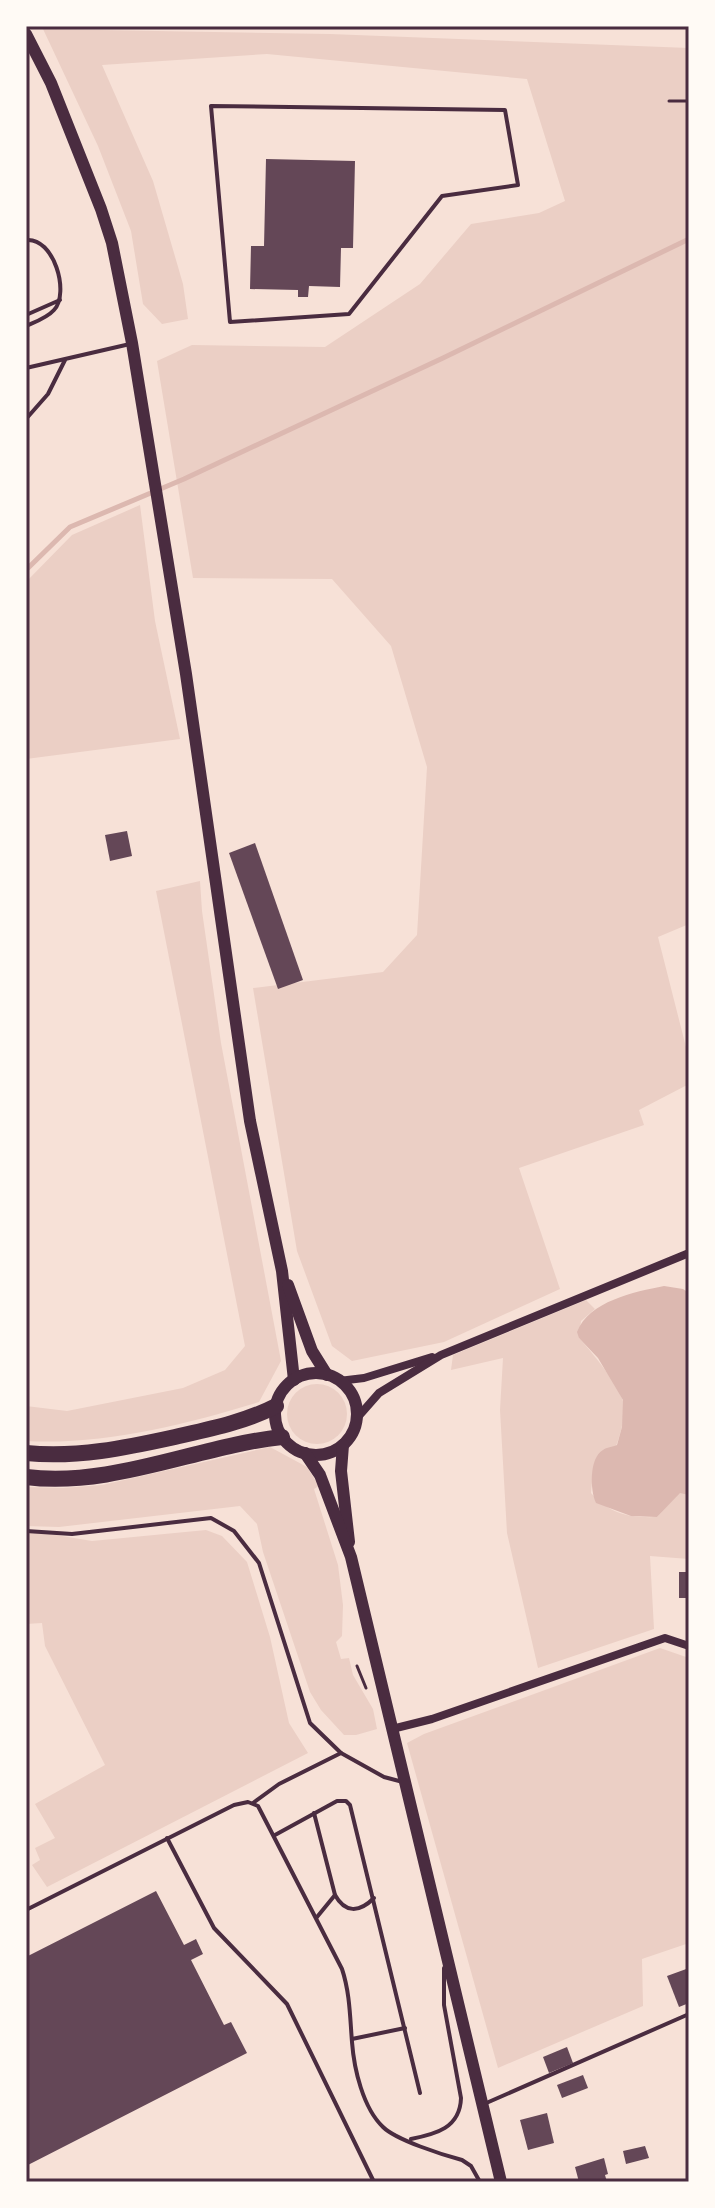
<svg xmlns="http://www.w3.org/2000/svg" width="715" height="2208" viewBox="0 0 715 2208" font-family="'Exo 2',sans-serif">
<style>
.green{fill:#ebcfc5}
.water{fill:#dcb8b0}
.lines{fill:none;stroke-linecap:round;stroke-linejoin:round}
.stream{stroke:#dcb8b0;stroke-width:5}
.building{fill:#644757}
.path{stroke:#4a2c40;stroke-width:3}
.service{stroke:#4a2c40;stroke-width:4}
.minor{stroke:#4a2c40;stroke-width:8}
.secondary{stroke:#4a2c40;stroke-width:12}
.motorway{stroke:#4a2c40;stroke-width:16}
.neatline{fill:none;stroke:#4a2c40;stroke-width:3}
</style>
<rect width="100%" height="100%" fill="#f7e1d7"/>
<!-- green -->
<g class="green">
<path d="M43,29l287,5 359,14v876l-31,13 31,122v25l-50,26 5,15 -125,43 41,121 -116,53 -92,19 -20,-15 -35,-95 -44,-263 130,-16 34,-37 10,-168 -36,-121 -59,-67 -139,-1 -36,-217 35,-16 133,2 95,-63 51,-60 68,-11 26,-12 -38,-122 -260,-25 -165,11 51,116 30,103 5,35 -26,5 -19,-20 -12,-73 -33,-85z"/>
<path d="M140,505l15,116 25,118 -154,20v-177l46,-47z"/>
<path d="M200,881l2,30 19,132 60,318 -22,41c-75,23 -155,43 -233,39v-35l41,5 116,-23 42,-18 20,-24 -89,-455z"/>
<path d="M586,1300l9,9 -14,12 -2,17c11,12 41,48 44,63 3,14 -2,31 -7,45 -26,8 -22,23 -25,47 19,21 38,25 66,24l23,-25 8,2 1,65 -39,-3 4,73 -116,39 -31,-135 -7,-123 3,-52 -52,12 2,-15z"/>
<circle cx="317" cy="1414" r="30"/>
<path d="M270,1447l37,20 12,19 -5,3 24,76 5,40 -1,31 -6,6 5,17 8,-1 4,17 20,34 4,20 -21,6h-12l-23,-25 -11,-18 -47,-140 -6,-28 -17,-18 -181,21 -33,-1v-39l37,1 39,-3z"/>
<path d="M26,1530l66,11 114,-11 16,6 25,26 23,75 19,86 19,30 -261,134 -15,-22 8,-5 -5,-12 20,-10 -20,-34 70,-39 -60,-119 -3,-23 -16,1z"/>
<path d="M660,1648l29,10v285l-47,16 1,47 -145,62 -91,-325 17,-9z"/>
</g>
<!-- water -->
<path class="water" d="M664,1286l19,3 6,4v202l-9,-2 -23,24 -26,-1 -35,-13c-6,-13 -7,-45 7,-53 4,-3 9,-3 14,-5l5,-18 1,-27 -25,-42 -19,-20 -2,-6c12,-31 57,-40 87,-46z"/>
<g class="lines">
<!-- stream -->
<path class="stream" d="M26,570l44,-43 114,-48 259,-121 246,-119"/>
</g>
<!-- building -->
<g class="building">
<path d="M266,159l89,2 -2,87h-12l-1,39 -31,-1 -1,11h-10v-7l-48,-1 1,-43h13z"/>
<path d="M127,831l5,25 -22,5 -5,-26z"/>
<path d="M255,843l48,137 -25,9 -49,-136z"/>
<rect x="679" y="1572" width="10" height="26"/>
<path d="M156,1891l28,54 12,-6 7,15 -12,6 33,65 7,-3 16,31 -221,113v-209z"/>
<path d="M689,1968v35l-10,4 -12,-31z"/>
<path d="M567,2047l6,16 -24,10 -6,-16z"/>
<path d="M583,2075l5,13 -26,10 -5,-13z"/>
<path d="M547,2113l7,30 -26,7 -8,-30z"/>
<path d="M645,2146l4,12 -23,6 -3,-13z"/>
<path d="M604,2158l4,16 -3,1 2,7h-28l-4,-15z"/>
</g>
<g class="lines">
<!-- path -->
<g class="path">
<path d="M669,101h20"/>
<path d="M357,1666l9,22"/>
</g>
<!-- service -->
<g class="service">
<path d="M211,106l294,4 13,75 -76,11 -93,118 -119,8z"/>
<path d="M26,240c28,-3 44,53 28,70 -7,8 -19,12 -28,16"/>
<path d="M26,315l34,-15"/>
<path d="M26,368l104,-24"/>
<path d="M26,419l22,-25 17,-34"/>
<path d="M26,1531l46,3 139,-16 23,13 25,32 51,160 31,30 43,24 19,5"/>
<path d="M253,1803l26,-19 62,-31"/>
<path d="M314,1813l21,82c10,18 24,18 39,3"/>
<path d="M275,1835l62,-34h9l4,4 70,288"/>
<path d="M167,1838l47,90 73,76 87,178"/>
<path d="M26,1910l208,-105 14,-3 10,4 84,163c8,24 8,49 10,73 2,27 11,66 31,85 13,13 60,28 79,33l9,6 9,16"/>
<path d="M317,1917l18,-22"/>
<path d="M352,2039l53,-11"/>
<path d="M484,2104l205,-90"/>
<path d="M411,2139c25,-5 49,-11 50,-41l-17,-93v-37"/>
</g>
<!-- minor -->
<g class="minor">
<path d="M339,1381l25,-3 68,-21"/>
<path d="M357,1418l22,-25 62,-38 248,-102"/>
<path d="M392,1729l40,-10 233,-81 24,8"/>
</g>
<!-- secondary -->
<g class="secondary">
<path d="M26,34l25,49 50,126 11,34 20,100 54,331 64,447 32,150 12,109"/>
<path d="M288,1285l24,66 15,24"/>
<circle cx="316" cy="1414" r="41"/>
<path d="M343,1445l-2,26 8,71"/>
<path d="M305,1453l15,22 31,82 150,625"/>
</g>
<!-- motorway -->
<g class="motorway">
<path d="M26,1453c51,5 99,-5 149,-16 35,-8 70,-15 101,-31"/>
<path d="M26,1477c86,11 172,-31 256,-40"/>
</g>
</g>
<!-- border -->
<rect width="715" height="2208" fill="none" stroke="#fffaf5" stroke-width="56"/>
<rect x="28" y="28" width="659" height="2152" class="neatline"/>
</svg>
